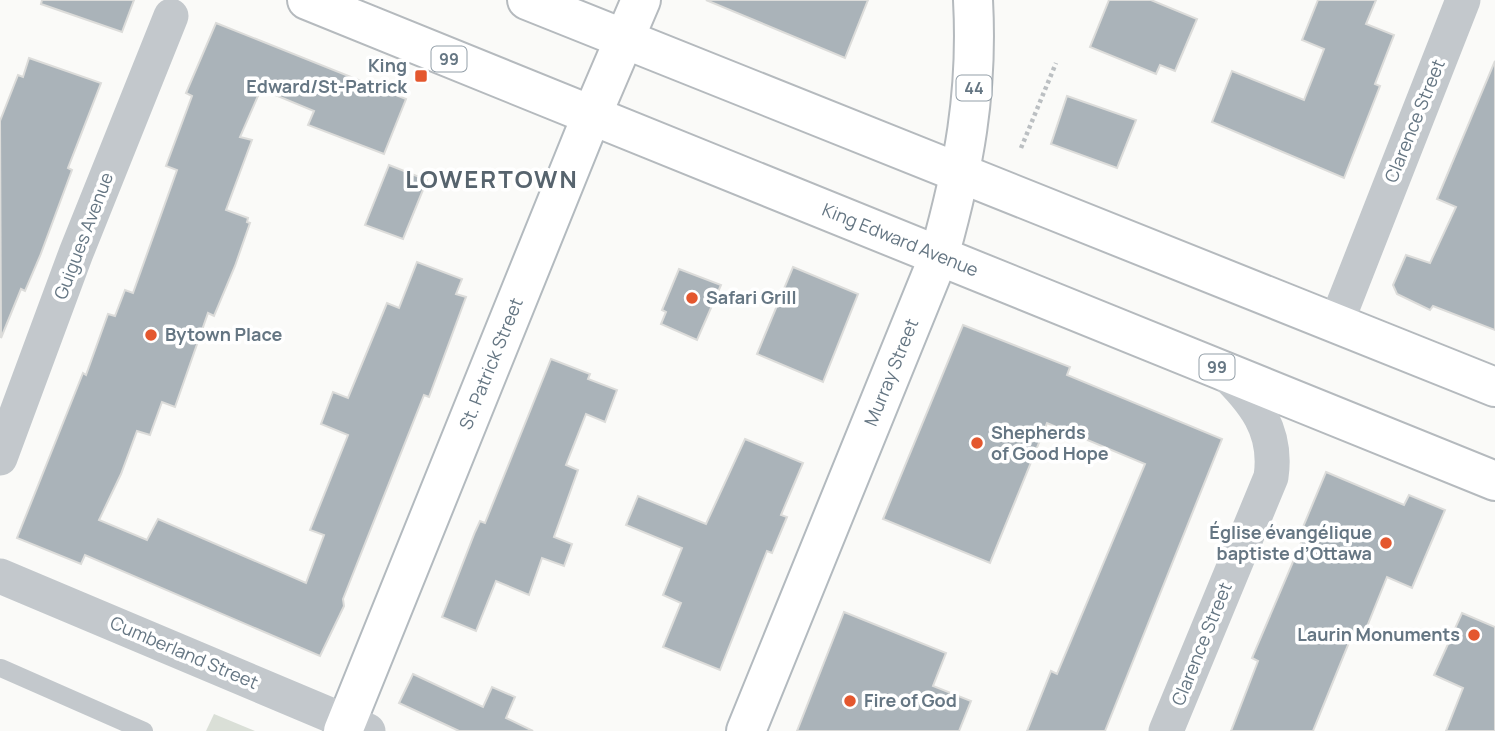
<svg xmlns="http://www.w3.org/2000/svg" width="1495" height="731" viewBox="0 0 1495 731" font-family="Manrope,sans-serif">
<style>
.green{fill:#dadfd7}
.building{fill:#aab3b9;stroke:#dcdcda;stroke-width:2}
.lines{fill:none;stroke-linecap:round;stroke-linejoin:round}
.secondary-casing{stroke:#b3babf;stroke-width:42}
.primary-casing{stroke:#b5babe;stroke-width:42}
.path{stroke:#bbbfc2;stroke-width:4.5;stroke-dasharray:3.5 3.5;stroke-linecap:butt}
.service{stroke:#c3c8cc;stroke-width:18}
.minor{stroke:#c3c8cc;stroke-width:35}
.secondary{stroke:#fff;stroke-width:38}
.primary{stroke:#fff;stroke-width:38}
.poi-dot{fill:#e4572e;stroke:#fff;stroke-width:2.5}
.labels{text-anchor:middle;stroke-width:7;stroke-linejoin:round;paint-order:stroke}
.shield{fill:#fff;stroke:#939fa8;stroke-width:2}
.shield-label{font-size:16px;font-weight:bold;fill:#657683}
.poi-label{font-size:18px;font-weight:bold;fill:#657683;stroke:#fff;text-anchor:start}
.street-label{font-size:18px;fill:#657683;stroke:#fff}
.district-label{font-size:24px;font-weight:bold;letter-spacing:2px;fill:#57646e;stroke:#fff}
</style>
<rect width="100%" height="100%" fill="#fafaf8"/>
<!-- green -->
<path class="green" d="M214,714l41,17h-49z"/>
<!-- building -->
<g class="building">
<path d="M42,0h92l-12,32 -81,-28z"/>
<path d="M706,0h162l-23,58z"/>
<path d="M1109,0h42l46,19 -22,52 -15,-6 -4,9 -66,-27z"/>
<path d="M1318,0h58l-10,24 28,11 -19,49 5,2 -36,92 -132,-56 20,-51 72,29 20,-51 -22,-9z"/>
<path d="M216,23l190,76 -22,55 -76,-29 6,-14 -53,-22 -21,48 12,3 -26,70 22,8 -1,4 3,1 -15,43 -21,50 -6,-3 -33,94 -13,-5 -12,33 -13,-4 -16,43 -22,46 48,20 11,-21 148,64 18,-48 -14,-5 38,-95 -27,-11 12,-32 15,6 39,-95 12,5 18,-46 45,17 -6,15 10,3 -37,100 -5,-2 -81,204 1,7 -24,50 -235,-101 -4,9 -64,-26 66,-165 3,2 22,-61 7,2 10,-26 8,3 44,-123 -11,-4 26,-70 -6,-3z"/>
<path d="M29,58l72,25 -33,85 4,2 -32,86 -15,35 -4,-2 -20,49 -1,-217 18,-46 5,2z"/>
<path d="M1495,61v269l-62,-24 -3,4 -33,-16 -4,-9 13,-30 24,8 26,-56 -19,-8z"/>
<path d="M1067,96l69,24 -19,48 -66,-24z"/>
<path d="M389,165l38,15 -24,59 -38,-14z"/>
<path d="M793,267l65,27 -35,88 -66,-28z"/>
<path d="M679,269l42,16 -24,55 -36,-16 5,-12 -4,-2z"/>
<path d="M963,325l107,42 -3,8 155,64 -117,292h-78l24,-60 6,3 88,-210 -98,-41 -57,140 -107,-44z"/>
<path d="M551,359l39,15 -2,5 29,11 -12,32 -19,-8 -20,51 12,5 -24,67 18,7 -8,22 -22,-8 -13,37 -33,-14 -20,50 -34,-14 33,-85 5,-11 5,2z"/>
<path d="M745,439l58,24 -22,52 6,2 -15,36 -5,-2 -47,119 -57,-23 18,-44 -18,-8 19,-47 -56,-23 12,-29 68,28z"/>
<path d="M1326,472l78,33 5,-10 36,15 -33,78 -25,-11 -25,62 -10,-4 -39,96h-82l27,-70 -6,-3 55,-129 -4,-2z"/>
<path d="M844,612l102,41 -13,33 38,15 -12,30h-162z"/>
<path d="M1462,613l33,14v104h-49l17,-43 -29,-13z"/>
<path d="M413,674l70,33 9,-20 23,10 -9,21 27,13h-74l-60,-28z"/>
</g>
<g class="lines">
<defs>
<g id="secondary">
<path id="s1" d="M343,731l248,-614"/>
<path id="s2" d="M746,731l193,-475"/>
</g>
<g id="primary">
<path id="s3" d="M307,0l1188,481"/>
<path d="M527,0l968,387"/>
<path d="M591,117l50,-117"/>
<path d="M939,256c25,-89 39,-163 34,-256"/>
</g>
</defs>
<!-- secondary casing -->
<use href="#secondary" class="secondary-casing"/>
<!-- primary casing -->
<use href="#primary" class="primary-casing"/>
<!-- path -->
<path class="path" d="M1021,148l35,-85"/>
<!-- service -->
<path class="service" d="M1,668l143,63"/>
<!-- minor -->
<g class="minor">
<path d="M1337,321l126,-321"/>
<path d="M0,458l76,-205 95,-237"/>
<path d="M0,576l368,155"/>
<path d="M1166,731l105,-254c7,-47 -17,-76 -49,-107"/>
</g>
<!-- secondary -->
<use href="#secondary" class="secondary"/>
<!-- primary -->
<use href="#primary" class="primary"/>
</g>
<!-- markers -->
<g class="poi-dot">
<rect x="414" y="69" width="14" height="14" rx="3.5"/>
<circle cx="692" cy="298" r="7"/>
<circle cx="151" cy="335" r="7"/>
<circle cx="977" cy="443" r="7"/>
<circle cx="1386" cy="543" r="7"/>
<circle cx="1474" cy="635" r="7"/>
<circle cx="850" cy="701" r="7"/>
</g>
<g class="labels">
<!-- shield labels -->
<g class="shield">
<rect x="431.5" y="46.5" width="35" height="25" rx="5"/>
<rect x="956.5" y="75.5" width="35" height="25" rx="5"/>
<rect x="1199.5" y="354.5" width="35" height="25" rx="5"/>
</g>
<g class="shield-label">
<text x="449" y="65">99</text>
<text x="974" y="94">44</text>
<text x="1217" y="373">99</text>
</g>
<!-- poi labels -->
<g class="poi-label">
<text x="407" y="72" text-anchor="end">King<tspan x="407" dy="21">Edward/St-Patrick</tspan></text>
<text x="706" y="304">Safari Grill</text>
<text x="165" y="341">Bytown Place</text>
<text x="991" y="439">Shepherds<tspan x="991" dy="21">of Good Hope</tspan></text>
<text x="1372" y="539" text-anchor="end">Église évangélique<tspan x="1372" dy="21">baptiste d’Ottawa</tspan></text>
<text x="1460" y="641" text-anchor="end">Laurin Monuments</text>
<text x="864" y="707">Fire of God</text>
</g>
<!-- street labels -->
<g class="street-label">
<text transform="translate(1415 121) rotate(-68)" y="6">Clarence Street</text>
<text transform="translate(84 236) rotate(-69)" y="6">Guigues Avenue</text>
<text dy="6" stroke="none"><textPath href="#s3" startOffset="640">King Edward Avenue</textPath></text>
<text dy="6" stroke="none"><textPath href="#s1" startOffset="396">St. Patrick Street</textPath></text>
<text dy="6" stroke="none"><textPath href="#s2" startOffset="387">Murray Street</textPath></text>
<text transform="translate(1202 644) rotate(-68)" y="6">Clarence Street</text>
<text transform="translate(184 653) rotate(23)" y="6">Cumberland Street</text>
</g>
<!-- district labels -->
<g class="district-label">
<text x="492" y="188">LOWERTOWN</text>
</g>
</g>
</svg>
